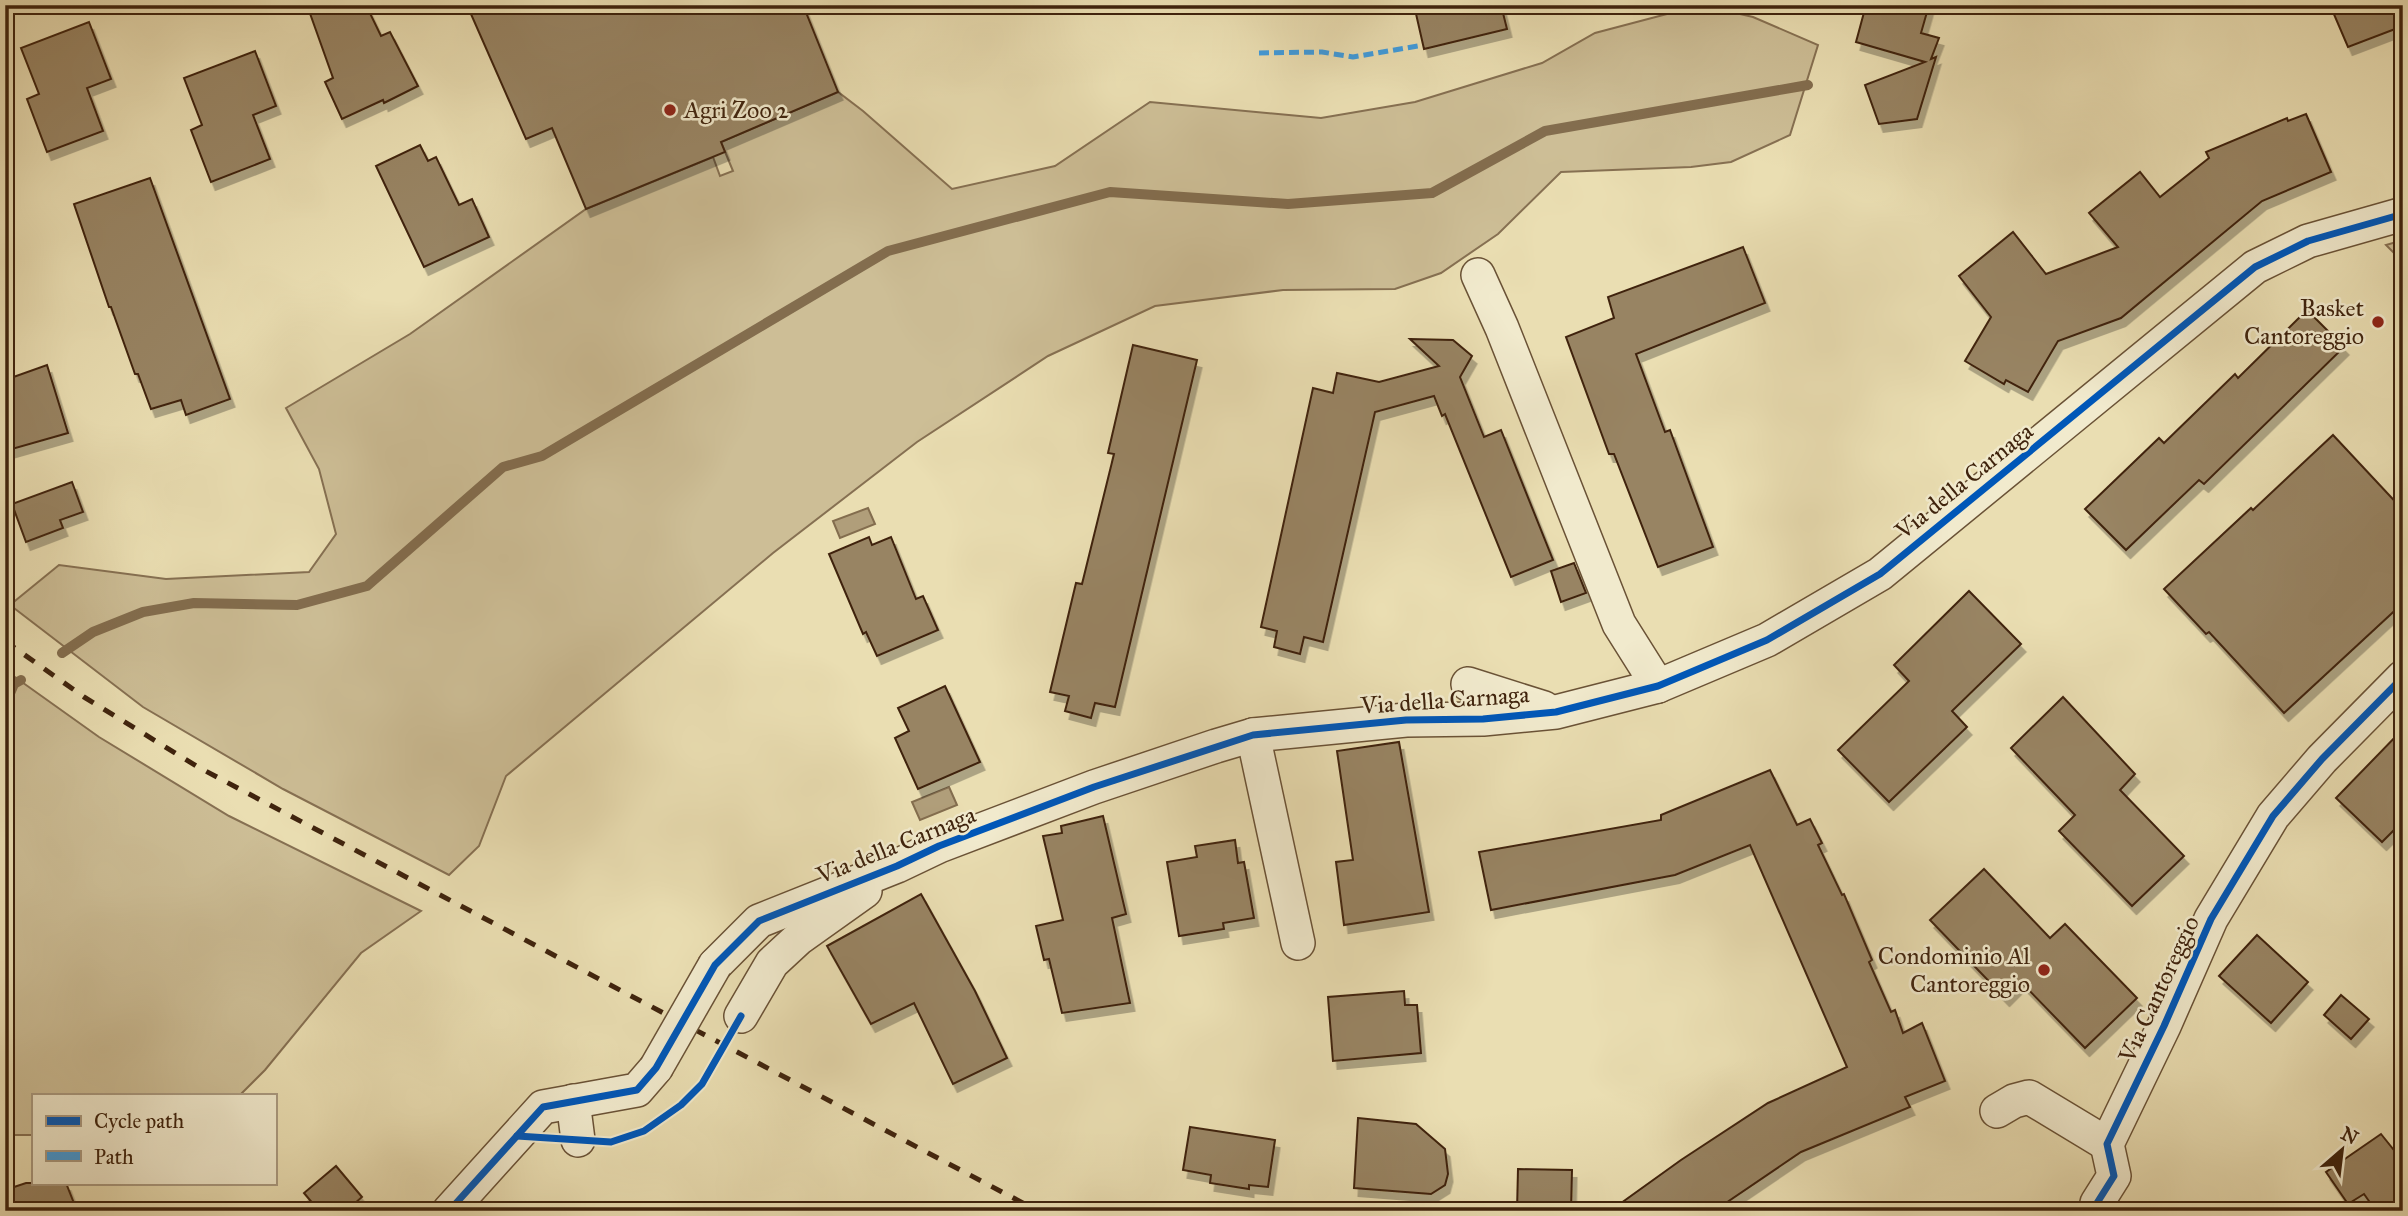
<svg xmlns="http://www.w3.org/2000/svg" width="2408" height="1216" viewBox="0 0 2408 1216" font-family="'IM FELL Great Primer',serif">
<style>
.green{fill:#cdbe96;stroke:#867052;stroke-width:2}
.water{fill:#b09e7a;stroke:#836d4e;stroke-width:2}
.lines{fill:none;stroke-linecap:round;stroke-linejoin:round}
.stream{stroke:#836d4e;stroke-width:10}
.building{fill:#988463;stroke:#3f230d;stroke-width:2;filter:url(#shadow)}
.minor-casing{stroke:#6a5236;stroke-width:36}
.minor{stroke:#f1eacd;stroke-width:33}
.rail{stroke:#3f230d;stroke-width:5;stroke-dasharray:12 12;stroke-linecap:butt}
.minor-bridge-casing{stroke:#6a5236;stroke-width:36;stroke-linecap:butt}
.minor-bridge{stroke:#f1eacd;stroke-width:33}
.quiet{stroke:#3f9cde;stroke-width:5;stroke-dasharray:10 5;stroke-linecap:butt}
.cycleway-casing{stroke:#f1eacd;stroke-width:11}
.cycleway{stroke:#0057b8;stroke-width:7}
.poi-dot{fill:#8f2418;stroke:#f1eacd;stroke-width:2.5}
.labels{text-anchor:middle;stroke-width:5;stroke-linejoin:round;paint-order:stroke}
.poi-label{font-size:24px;fill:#3f230d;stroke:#f1eacd;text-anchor:end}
.street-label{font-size:24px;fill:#3f230d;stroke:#f1eacd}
</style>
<defs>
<filter id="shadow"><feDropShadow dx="4.5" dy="8" stdDeviation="0" flood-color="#0004"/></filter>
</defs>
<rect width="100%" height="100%" fill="#eadeb2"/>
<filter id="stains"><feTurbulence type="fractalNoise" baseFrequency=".00286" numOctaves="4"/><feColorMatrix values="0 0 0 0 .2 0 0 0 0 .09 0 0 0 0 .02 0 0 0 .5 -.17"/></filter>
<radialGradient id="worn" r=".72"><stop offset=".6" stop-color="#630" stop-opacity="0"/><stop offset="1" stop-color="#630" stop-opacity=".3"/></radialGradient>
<!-- green -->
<g class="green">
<path d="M1701,5l52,12 65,28 -28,90 -59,27 -40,5 -130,5 -63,62 -57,39 -46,16 -112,1 -128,16 -107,50 -131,86 -144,111 -267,223 -27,70 -30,29 -166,-86 -140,-82 -133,-102 49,-40 107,14 143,-7 27,-38 -17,-65 -33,-61 124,-74 176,-125 127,-52 7,19 13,-5 -12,-29 117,-50 25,19 89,78 103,-23 95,-64 171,16 94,-16 127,-39 53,-30z"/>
<path d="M2403,240v22l-17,-17z"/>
<path d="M5,670l94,67 130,79 192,95 -60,42 -96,117 -25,25h-207v40h-28z"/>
</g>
<!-- water -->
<g class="water">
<path d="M868,508l7,16 -35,14 -7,-17z"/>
<path d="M949,787l8,18 -37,15 -8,-18z"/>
</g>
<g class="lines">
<!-- stream -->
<g class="stream">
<path d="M62,653l31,-21 50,-20 51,-9 103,2 70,-19 136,-119 39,-11 346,-205 222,-59 178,12 144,-11 113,-62 263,-46"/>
<path d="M5,705l9,-21 7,-4"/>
</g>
</g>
<!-- building -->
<g class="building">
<path d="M307,5h59l15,31 9,-4 28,54 -34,17 -1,-3 -41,19 -17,-37 8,-4z"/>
<path d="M467,5h336l35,87 -117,50 4,10 -139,57 -34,-81 -26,11z"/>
<path d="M1414,5h87l6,24 -83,20z"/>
<path d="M1866,5h63l-8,28 18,5 -8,21 5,-2 -19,62 -38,5 -14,-39 60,-23 -69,-20z"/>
<path d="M2330,5h73v21l-55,21z"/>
<path d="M89,22l22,57 -24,9 16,43 -56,21 -20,-53 12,-5 -18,-46z"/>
<path d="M255,51l21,55 -23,9 17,44 -59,23 -20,-52 11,-5 -18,-47z"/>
<path d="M2306,114l25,58 -69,29 -141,117 -63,23 -30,51 -22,-12 -2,4 -39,-23 26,-44 -32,-41 54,-44 33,42 72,-27 -29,-34 51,-41 20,25 49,-39 -3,-6 81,-34 1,3z"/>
<path d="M420,145l8,16 8,-4 23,48 13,-6 17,38 -65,30 -48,-101z"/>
<path d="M150,178l80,221 -44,16 -5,-15 -30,9 -13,-35h-3l-24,-67h-2l-35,-103z"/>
<path d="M1743,247l22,56 -129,51 29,78 5,-2 43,117 -55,20 -44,-113h-5l-43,-117 48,-19 -6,-21z"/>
<path d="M2307,310l37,37 -140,137 -5,-4 -73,70 -41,-41 74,-71 5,5 71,-69 3,4z"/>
<path d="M1410,339l43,1 19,16 -12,21 24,60 17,-7 52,130 -42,17 -66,-163 -3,2 -8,-20 -59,16 -52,230 -19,-5 -4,17 -26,-7 3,-16 -16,-4 52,-239 20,5 4,-20 42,9 60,-16z"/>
<path d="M1133,345l64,15 -82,347 -20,-4 -4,15 -26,-7 4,-15 -19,-4 26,-109 6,1 32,-130 -6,-1z"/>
<path d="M47,365l21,68 -63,18v-71z"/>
<path d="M2333,435l70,75v93l-119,110 -75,-81 -3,2 -42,-45 87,-81 2,2z"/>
<path d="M72,482l11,30 -23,8 3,8 -37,14 -14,-38z"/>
<path d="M869,537l3,8 19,-8 25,62 7,-3 15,34 -61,26 -11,-24 -3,2 -34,-80z"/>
<path d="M1574,563l12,30 -25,9 -10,-31z"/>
<path d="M1969,591l52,53 -69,67 15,16 -78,75 -51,-52 71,-69 -15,-16z"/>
<path d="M945,686l35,76 -62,27 -23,-51 14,-7 -11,-23z"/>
<path d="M2063,697l72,77 -15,16 64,66 -52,50 -73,-75 16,-16 -64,-67z"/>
<path d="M2403,729v92l-21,21 -46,-44z"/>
<path d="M1399,742l30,170 -85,13 -8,-63 17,-2 -16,-109z"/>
<path d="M1770,770l27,55 13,-6 12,24 -4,2 24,50 2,-1 28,66 -3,2 22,50 4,-2 8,23 19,-10 23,58 -40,16 5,10 -109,45 -87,59h-104l71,-51 87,-57 79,-36 -97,-222 -75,30 -184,35 -12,-58 182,-32v-5z"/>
<path d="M1103,816l23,98 -14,4 18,85 -68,10 -13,-54 -5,1 -8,-34 27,-6 -20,-84 19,-3 -1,-7z"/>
<path d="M1235,840l3,23 6,-1 10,56 -31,5 1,6 -45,7 -12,-74 30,-5 -2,-11z"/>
<path d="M1984,869l66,69 15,-14 72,74 -52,50 -64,-66 -16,16 -75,-78z"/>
<path d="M921,894l54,97 32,67 -54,26 -39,-81 -43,21 -44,-78z"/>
<path d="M2257,935l51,47 -37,41 -52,-47z"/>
<path d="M1404,991l1,14h12l4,48 -88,8 -5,-64z"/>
<path d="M2341,995l28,24 -18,20 -27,-24z"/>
<path d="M1358,1118l58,6 29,25 3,25 -3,11 -14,9 -77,-6z"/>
<path d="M1190,1127l85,13 -7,47 -19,-2v4l-39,-6 1,-8 -28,-5z"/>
<path d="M2381,1134l20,25 2,5v47h-27l-12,-17 -16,10 -22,-32z"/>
<path d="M336,1166l26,31 -16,14h-27l-15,-18z"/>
<path d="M1518,1169l54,1 -1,41h-54z"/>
<path d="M26,1183h40l11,28h-66v-23z"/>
</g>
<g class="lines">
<defs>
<g id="minor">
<path d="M1478,275l24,53 117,296 39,62"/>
<path d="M1468,684l76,24"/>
<path d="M1253,735l45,208"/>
<path d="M715,965l44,-44 138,-55 42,-20 155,-59 122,-41 37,-11 153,-15 77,-1 73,-7 102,-26 109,-46 113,-66 375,-307 53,-26 95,-27"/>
<path d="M741,1016l31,-53 27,-25 66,-47"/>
<path d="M573,1101l5,39"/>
<path d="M1997,1111l17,-10 15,-4 78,47"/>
<path d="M2097,1203l17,-27 -7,-32 57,-118 47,-107 62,-103 49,-57 81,-82"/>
<path d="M449,1211l94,-104 94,-17 19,-22"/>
</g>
</defs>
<!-- minor casing -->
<use href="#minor" class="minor-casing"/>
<!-- minor -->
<use href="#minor" class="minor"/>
<!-- rail -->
<path class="rail" d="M5,641l79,56 114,70 840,444"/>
<defs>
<path id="minor-bridge" d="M656,1068l59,-103"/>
</defs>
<!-- minor-bridge casing -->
<use href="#minor-bridge" class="minor-bridge-casing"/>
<!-- minor-bridge -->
<use href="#minor-bridge" class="minor-bridge"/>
<!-- quiet -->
<path class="quiet" d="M1259,53l63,-1 31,5 65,-11"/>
<defs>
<g id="cycleway">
<path d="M517,1136l94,6 33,-11 37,-26 21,-21 39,-68"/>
<path d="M2097,1203l17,-27 -7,-32 57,-118 47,-107 62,-103 49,-57 81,-82"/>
<path d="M449,1211l94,-104 94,-17 19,-22 59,-103 44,-44 138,-55 42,-20 155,-59 159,-52 153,-15 77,-1 73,-7 102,-26 109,-46 113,-66 375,-307 53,-26 95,-27"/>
</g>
</defs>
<!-- cycleway casing -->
<use href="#cycleway" class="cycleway-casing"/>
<!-- cycleway -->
<use href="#cycleway" class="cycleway"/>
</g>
<!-- markers -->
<g class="poi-dot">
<circle cx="670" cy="110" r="7"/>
<circle cx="2378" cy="322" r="7"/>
<circle cx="2044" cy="970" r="7"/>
</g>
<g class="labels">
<!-- poi labels -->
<g class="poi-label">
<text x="684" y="118" text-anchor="start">Agri Zoo 2</text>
<text x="2364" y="316">Basket<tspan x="2364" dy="28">Cantoreggio</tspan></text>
<text x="2030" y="964">Condominio Al<tspan x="2030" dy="28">Cantoreggio</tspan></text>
</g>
<!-- street labels -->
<g class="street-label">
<text transform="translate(1964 481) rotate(-39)" y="8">Via della Carnaga</text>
<text transform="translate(1445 700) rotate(-4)" y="8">Via della Carnaga</text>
<text transform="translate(896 845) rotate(-22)" y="8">Via della Carnaga</text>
<text transform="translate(2159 989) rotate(-65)" y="8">Via Cantoreggio</text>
</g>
</g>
<!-- margin -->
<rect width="2408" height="1216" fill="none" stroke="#eadeb2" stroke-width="28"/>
<rect x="7" y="7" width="2394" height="1202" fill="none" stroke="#3f230d" stroke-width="3.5"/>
<rect x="14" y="14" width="2380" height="1188" fill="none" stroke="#3f230d" stroke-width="2"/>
<!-- legend -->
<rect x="32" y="1094" width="245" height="91" fill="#f1eacd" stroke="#aa9a80" stroke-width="2"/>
<rect x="46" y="1116" width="35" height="10" fill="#0057b8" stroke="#aa9a80" stroke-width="2"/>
<text x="94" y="1128" font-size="21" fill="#3f230d">Cycle path</text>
<rect x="46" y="1151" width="35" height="10" fill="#3f9cde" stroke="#aa9a80" stroke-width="2"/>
<text x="94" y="1164" font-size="21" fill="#3f230d">Path</text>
<!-- north arrow -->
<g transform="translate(2342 1150) rotate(28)" stroke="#f1eacd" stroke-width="5" paint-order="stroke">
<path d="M0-5L12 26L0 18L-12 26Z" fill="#3f230d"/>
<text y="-10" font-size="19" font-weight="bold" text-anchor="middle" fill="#3f230d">N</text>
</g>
<rect width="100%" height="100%" filter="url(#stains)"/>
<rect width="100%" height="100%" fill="url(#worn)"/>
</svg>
